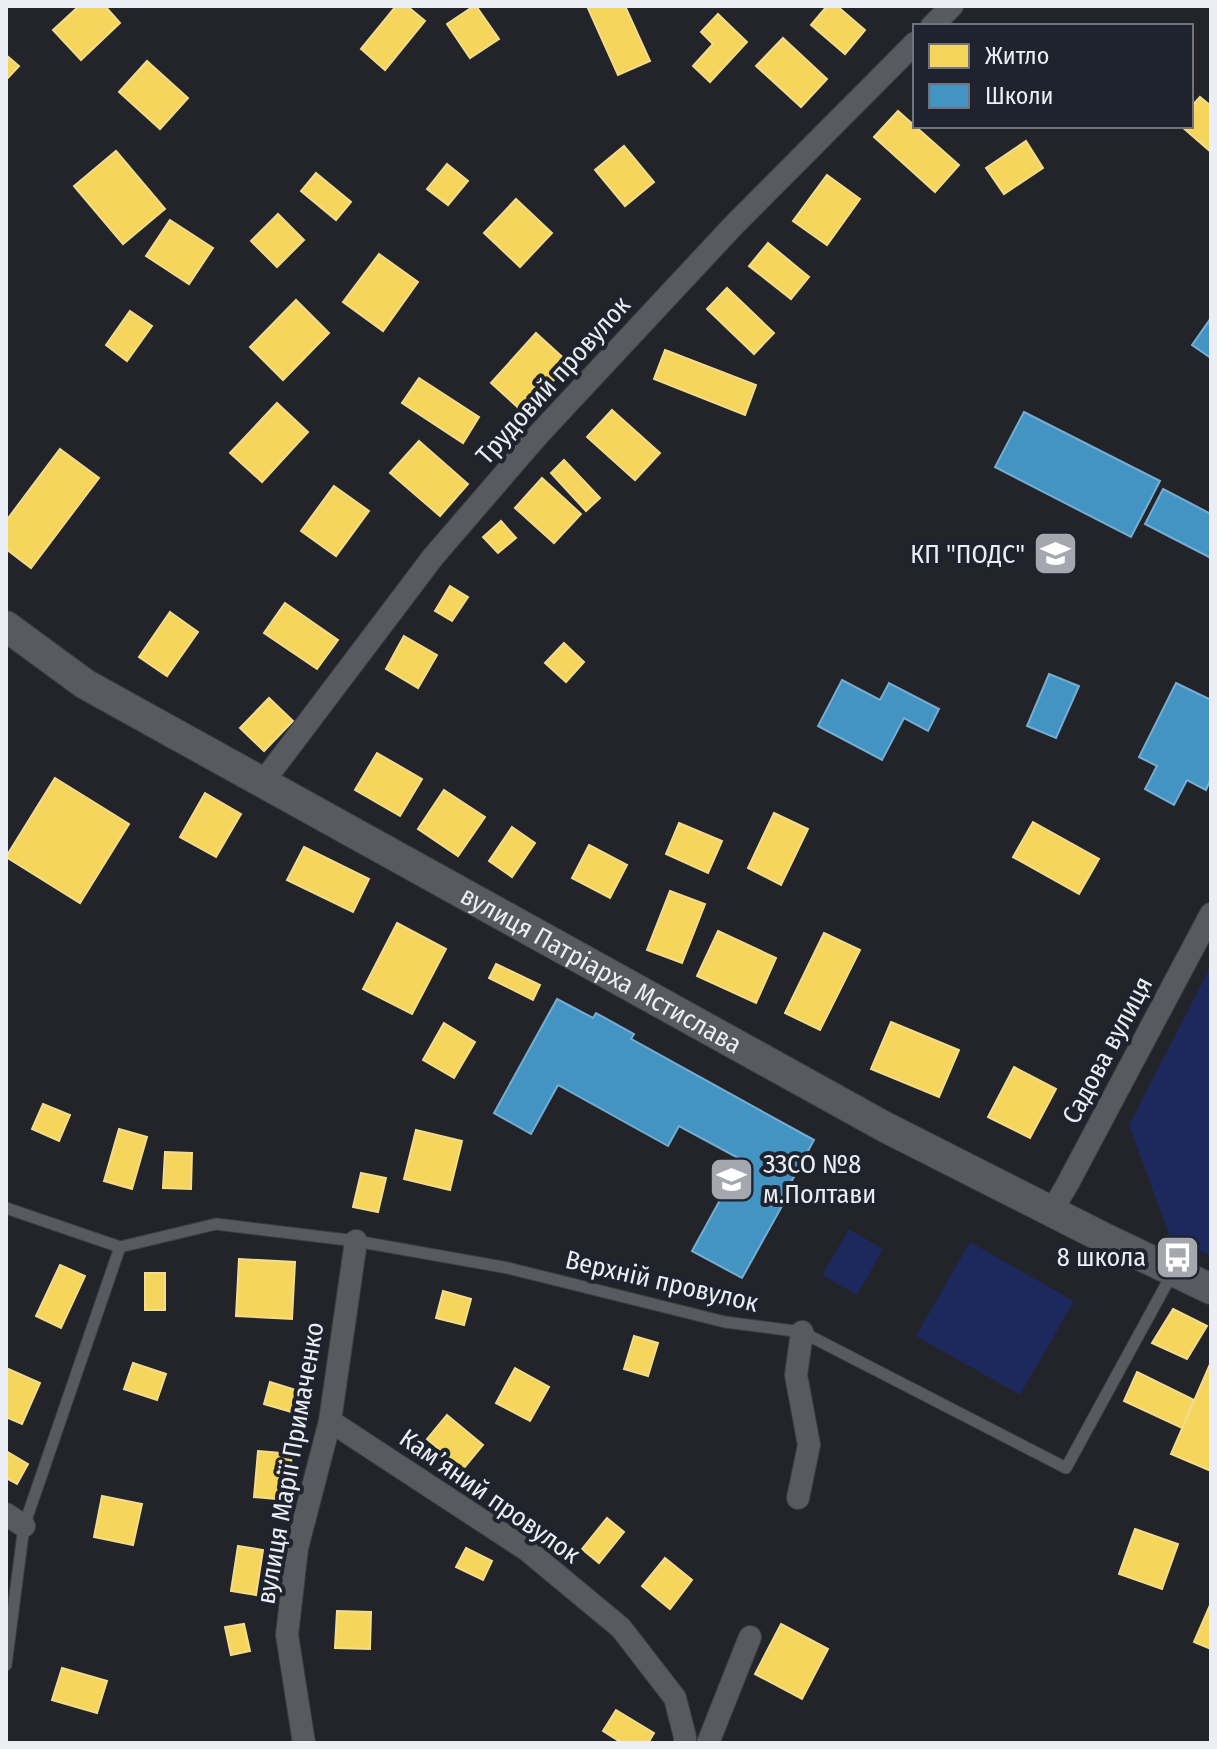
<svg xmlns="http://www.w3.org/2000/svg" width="1217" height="1749" viewBox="0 0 1217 1749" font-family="'Fira Sans Condensed',sans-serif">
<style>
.green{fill:#1d285d}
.homes{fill:#f6d55c;stroke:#f3dc8a;stroke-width:2}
.schools{fill:#4393c3;stroke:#75aed2;stroke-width:2}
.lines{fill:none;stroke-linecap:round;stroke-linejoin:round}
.service-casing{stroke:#3c3f43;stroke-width:13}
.minor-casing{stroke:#3c3f43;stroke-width:24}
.secondary-casing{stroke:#3c3f43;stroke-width:32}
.service{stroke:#595a60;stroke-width:11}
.minor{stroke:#595a60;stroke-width:22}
.secondary{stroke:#595a60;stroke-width:30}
.labels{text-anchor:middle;stroke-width:8;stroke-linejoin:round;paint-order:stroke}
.street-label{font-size:26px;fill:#ebeef5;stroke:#1f232d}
.poi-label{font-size:26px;fill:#ebeef5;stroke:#1f232d;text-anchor:end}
</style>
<rect width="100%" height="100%" fill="#22242a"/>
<!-- green -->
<g class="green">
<path d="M1211,966v290l-41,-19 -41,-112z"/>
<path d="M849,1229l34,20 -26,46 -35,-20z"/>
<path d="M970,1242l104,59 -54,94 -104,-59z"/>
</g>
<!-- homes -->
<g class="homes">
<path d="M79,6h26l15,17 -39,37 -28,-30z"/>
<path d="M396,6h11l18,15 -40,49 -24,-21z"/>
<path d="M474,6h2l23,33 -29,19 -23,-34z"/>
<path d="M587,6h38l25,55 -32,14z"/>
<path d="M827,6h10l28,24 -20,24 -34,-29z"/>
<path d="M718,14l29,28 -37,40 -17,-16 20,-22 -12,-12z"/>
<path d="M783,38l44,41 -26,28 -45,-41z"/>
<path d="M6,55l13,11 -13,14z"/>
<path d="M147,61l41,37 -28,31 -41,-37z"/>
<path d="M1200,97l11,9v46l-30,-26h10v-19z"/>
<path d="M898,111l61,54 -24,27 -61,-55z"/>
<path d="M1026,141l17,27 -39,26 -18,-26z"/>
<path d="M624,146l30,36 -29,24 -30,-36z"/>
<path d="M116,151l49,58 -42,35 -49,-58z"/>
<path d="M447,164l21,17 -20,24 -21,-16z"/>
<path d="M316,173l35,29 -15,18 -35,-29z"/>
<path d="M827,175l33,24 -33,46 -34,-24z"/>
<path d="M516,199l36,34 -32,34 -36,-34z"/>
<path d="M278,214l26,26 -27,27 -26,-26z"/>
<path d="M170,220l43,28 -24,36 -43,-28z"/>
<path d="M768,243l41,34 -18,22 -42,-33z"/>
<path d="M379,254l39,28 -35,49 -40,-29z"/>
<path d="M727,288l47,45 -20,21 -47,-45z"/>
<path d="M296,300l33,33 -46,47 -33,-33z"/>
<path d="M130,311l22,15 -25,35 -21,-16z"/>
<path d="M536,333l33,30 -45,50 -33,-30z"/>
<path d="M665,350l91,35 -11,30 -91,-36z"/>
<path d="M419,378l60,39 -16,26 -61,-40z"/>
<path d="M277,403l31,29 -46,50 -32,-29z"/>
<path d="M612,410l48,43 -25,27 -48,-43z"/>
<path d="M419,441l49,43 -28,32 -50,-43z"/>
<path d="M60,449l39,29 -68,90 -25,-19v-28z"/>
<path d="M564,460l36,38 -14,13 -35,-38z"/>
<path d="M542,478l39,36 -27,29 -39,-35z"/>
<path d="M334,486l35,25 -33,45 -35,-25z"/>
<path d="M501,521l15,17 -18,15 -15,-16z"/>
<path d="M450,586l18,11 -16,24 -17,-10z"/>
<path d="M285,603l53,37 -21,29 -53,-36z"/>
<path d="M170,612l28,20 -31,44 -28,-19z"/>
<path d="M404,636l33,19 -19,33 -32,-19z"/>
<path d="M564,643l20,19 -18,20 -21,-19z"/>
<path d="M269,698l24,23 -29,30 -24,-23z"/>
<path d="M377,753l45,26 -22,37 -45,-26z"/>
<path d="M55,778l74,46 -49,79 -74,-46z"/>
<path d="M444,790l41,27 -27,39 -40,-27z"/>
<path d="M205,793l36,21 -25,43 -36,-20z"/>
<path d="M774,813l34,16 -27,56 -33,-17z"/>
<path d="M1033,822l66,37 -20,35 -66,-37z"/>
<path d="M679,823l43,18 -14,32 -42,-19z"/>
<path d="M512,827l23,16 -23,34 -23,-16z"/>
<path d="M589,845l38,20 -17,33 -38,-20z"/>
<path d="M304,847l65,32 -16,33 -66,-32z"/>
<path d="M670,891l35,13 -23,59 -35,-13z"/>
<path d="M397,923l49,26 -34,65 -49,-25z"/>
<path d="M718,931l58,27 -20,45 -59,-27z"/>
<path d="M824,933l36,17 -40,80 -35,-17z"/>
<path d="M496,964l44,21 -7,15 -44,-22z"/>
<path d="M891,1022l68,28 -20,47 -68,-28z"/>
<path d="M444,1023l31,19 -21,36 -31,-18z"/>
<path d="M1014,1067l42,22 -26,49 -42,-21z"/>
<path d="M43,1104l27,11 -11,26 -27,-12z"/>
<path d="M119,1129l28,8 -15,52 -28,-8z"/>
<path d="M416,1130l46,11 -12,49 -46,-11z"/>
<path d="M165,1152l27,1 -1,36 -28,-1z"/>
<path d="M361,1173l25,5 -8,34 -25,-5z"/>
<path d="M239,1259l56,3 -3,57 -56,-3z"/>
<path d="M60,1265l25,11 -24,52 -25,-12z"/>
<rect x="145" y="1273" width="20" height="37"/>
<path d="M443,1291l28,8 -7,26 -28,-7z"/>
<path d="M1173,1309l34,17 -20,33 -35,-16z"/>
<path d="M634,1336l24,7 -10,33 -24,-7z"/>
<path d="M1211,1362v109l-40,-17z"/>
<path d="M133,1363l33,11 -9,26 -33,-11z"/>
<path d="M6,1368l34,15 -18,41 -16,-7z"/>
<path d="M515,1368l34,19 -19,34 -34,-18z"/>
<path d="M1137,1372l57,28 -12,28 -58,-27z"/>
<path d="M270,1382l32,10 -7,21 -31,-9z"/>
<path d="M447,1415l36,30 -20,24 -36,-30z"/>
<path d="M6,1451l22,13 -11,20 -11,-6z"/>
<path d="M258,1451l34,3 -5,46 -33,-3z"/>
<path d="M102,1496l40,8 -9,41 -39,-8z"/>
<path d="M607,1518l17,14 -25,31 -17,-14z"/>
<path d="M1135,1529l43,15 -16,45 -43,-15z"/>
<path d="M238,1546l25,4 -7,45 -25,-4z"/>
<path d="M466,1548l26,13 -9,19 -27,-13z"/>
<path d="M665,1558l27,22 -22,29 -28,-23z"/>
<path d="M1211,1603v46l-17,-7z"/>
<path d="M337,1611l34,1 -1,37 -35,-1z"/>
<path d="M244,1624l6,27 -19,4 -6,-28z"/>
<path d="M781,1624l47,25 -26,50 -47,-25z"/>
<path d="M62,1668l45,13 -10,32 -45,-13z"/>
<path d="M616,1710l38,23 -6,10h-26l-19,-12z"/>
</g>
<!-- schools -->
<g class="schools">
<path d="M1211,318v40l-19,-13z"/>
<path d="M1024,412l136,69 -29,56 -136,-70z"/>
<path d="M1163,489l48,25v44l-66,-34z"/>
<path d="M1049,674l30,12 -23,52 -29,-12z"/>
<path d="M842,680l38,20 9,-17 50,26 -11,22 -24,-13 -22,42 -64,-34z"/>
<path d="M1176,683l35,17v78l-5,12 -19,-10 -13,25 -29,-16 12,-23 -18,-9z"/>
<path d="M557,999l36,19 3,-5 38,21 -3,5 183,101 -25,46 3,2 -50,90 -50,-27 50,-91 -63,-34 -11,20 -110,-61 -27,49 -37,-21z"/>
</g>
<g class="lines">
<defs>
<g id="service">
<path d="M6,1208l114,39 96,-23 140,17 152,27 217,54 77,10 264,136 107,-196"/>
<path d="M6,1665l18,-139 96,-279"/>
</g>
<g id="minor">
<path d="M932,26l20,-20"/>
<path d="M263,782l170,-225 106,-123 194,-208 182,-183"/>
<path d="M1051,1212l16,-27 144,-271"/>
<path d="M330,1421l197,129 94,78 54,70 10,39v6"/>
<path d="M798,1498l11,-53 -13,-70 6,-43"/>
<path d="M6,1514l18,12"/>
<path d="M304,1743l-17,-108 10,-87 33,-127 26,-180"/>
<path d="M708,1743l42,-106"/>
</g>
<g id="secondary">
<path id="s1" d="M6,626l79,58 800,443 219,111 107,51"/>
</g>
</defs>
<!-- service casing -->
<use href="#service" class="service-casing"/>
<!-- minor casing -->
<use href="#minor" class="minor-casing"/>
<!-- secondary casing -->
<use href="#secondary" class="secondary-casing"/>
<!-- service -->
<use href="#service" class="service"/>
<!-- minor -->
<use href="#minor" class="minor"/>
<!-- secondary -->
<use href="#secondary" class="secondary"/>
</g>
<!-- icons -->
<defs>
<symbol id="school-square" viewBox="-11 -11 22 22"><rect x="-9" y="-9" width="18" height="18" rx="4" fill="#a5a7ae" stroke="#1f232d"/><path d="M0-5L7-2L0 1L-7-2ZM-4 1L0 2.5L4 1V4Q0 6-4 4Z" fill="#fff"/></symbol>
<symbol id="bus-square" viewBox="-11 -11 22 22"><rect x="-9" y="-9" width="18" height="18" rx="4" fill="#a5a7ae" stroke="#1f232d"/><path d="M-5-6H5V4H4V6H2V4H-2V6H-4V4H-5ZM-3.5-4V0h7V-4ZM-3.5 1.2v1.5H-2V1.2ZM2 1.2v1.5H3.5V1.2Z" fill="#fff"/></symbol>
</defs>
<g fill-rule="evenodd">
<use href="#school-square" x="1030" y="528" width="51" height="51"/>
<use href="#school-square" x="706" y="1154" width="51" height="51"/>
<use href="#bus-square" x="1152" y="1232" width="51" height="51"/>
</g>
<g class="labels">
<!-- street labels -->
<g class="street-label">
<text transform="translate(553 380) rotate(-48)" y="9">Трудовий провулок</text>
<text dy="9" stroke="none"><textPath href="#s1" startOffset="688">вулиця Патріарха Мстислава</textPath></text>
<text transform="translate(1107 1050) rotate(-62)" y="9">Садова вулиця</text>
<text transform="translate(662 1281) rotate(13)" y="9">Верхній провулок</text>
<text transform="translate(290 1463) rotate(-80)" y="9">вулиця Марії Примаченко</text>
<text transform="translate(490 1496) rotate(35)" y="9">Камʼяний провулок</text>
</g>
<!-- poi labels -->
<g class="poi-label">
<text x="1025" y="563">КП "ПОДС"</text>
<text x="763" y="1173" text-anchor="start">ЗЗСО №8<tspan x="763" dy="30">м.Полтави</tspan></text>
<text x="1146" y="1266">8 школа</text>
</g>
</g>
<!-- border -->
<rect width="1217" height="1749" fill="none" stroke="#ebeef5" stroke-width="16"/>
<!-- legend -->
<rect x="913" y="24" width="280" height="104" fill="#1f232d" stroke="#71747d" stroke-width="2"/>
<rect x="929" y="44" width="40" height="24" fill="#f6d55c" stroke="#71747d" stroke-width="2"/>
<text x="985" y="64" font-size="24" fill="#ebeef5">Житло</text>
<rect x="929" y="84" width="40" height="24" fill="#4393c3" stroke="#71747d" stroke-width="2"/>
<text x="985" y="104" font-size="24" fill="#ebeef5">Школи</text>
</svg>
